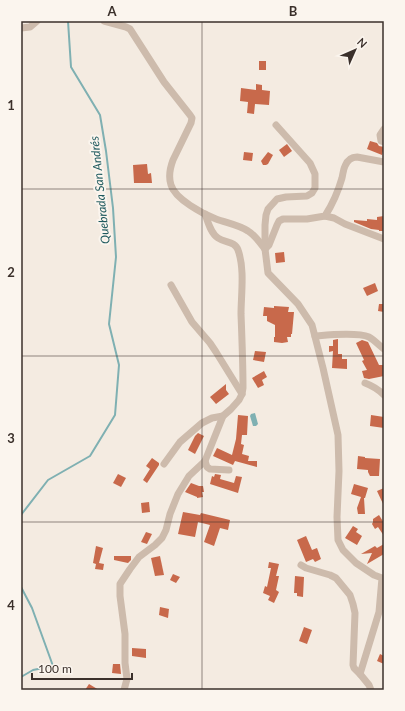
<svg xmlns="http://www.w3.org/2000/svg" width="405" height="711" viewBox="0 0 405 711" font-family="Lato,sans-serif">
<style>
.water{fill:#7fb0b2}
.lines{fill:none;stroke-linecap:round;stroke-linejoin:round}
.stream{stroke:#7fb0b2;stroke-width:2}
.building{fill:#c8694b}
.minor{stroke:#cdbbac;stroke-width:7}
.grid{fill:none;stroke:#3b302b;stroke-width:1;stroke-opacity:0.55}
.labels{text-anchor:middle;stroke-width:4;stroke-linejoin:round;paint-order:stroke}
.water-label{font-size:12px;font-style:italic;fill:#1f5a5e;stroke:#fbf5ee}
.neatline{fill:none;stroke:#3b302b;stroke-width:1.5}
.grid-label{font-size:13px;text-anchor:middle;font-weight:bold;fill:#3b302b}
</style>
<rect width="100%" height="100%" fill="#f4ebe1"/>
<!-- water -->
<path class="water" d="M255,413l3,11 -2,2h-3l-3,-10 1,-2z"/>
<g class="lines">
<!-- stream -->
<g class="stream">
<path d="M21,515l27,-35 42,-24 25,-41 4,-50 -10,-41 7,-67 -3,-49 -7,-57 -6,-36 -29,-48 -3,-46"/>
<path d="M21,587l11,21 21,58 -20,4 -12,7"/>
</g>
</g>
<!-- building -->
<g class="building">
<rect x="259" y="61" width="7" height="9"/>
<path d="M256,84l6,1v5l8,1 -1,14 -14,-1 -1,10 -7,-1 1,-11 -8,-1 1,-13 15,2z"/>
<path d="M370,141l7,2 2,3 5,1 -2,8 -15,-6z"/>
<path d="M287,144l5,7 -8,6 -5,-7z"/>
<path d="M244,152l9,1 -1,8 -9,-1z"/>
<path d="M268,152l5,3 -5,9 -2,1h-3l-2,-4z"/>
<path d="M147,164l1,10 3,-1 1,10h-18l-1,-18z"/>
<path d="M384,216v15h-5v-1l-8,-1 -17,-7v-2l13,1v-2l10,1v-3z"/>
<path d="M284,252l1,10 -9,1 -1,-10z"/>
<path d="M375,283l3,8 -11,5 -4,-8z"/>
<path d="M379,304h5v8l-6,-1z"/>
<path d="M274,306l15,1 -1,5h6l-2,22h-1v3h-4l1,5 -6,1 -8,-1v-5h1v-12l-8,-4v-5h-4l1,-9 10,1z"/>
<path d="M338,339v15h4v5h5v10l-15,-1 1,-17 -4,1v-6h4v-6z"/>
<path d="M362,340l6,2 11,23h5v11l-15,3 -5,-1 -2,-7 5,-1 -5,-9 2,-1 -8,-17z"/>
<path d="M255,351l11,1 -2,10 -11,-2z"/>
<path d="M264,371l3,6 -5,3 2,5 -6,3 -6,-10z"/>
<path d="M226,384v6l3,4 -13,10 -6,-7z"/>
<path d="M238,415l10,1 -1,19h-5l-1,9 3,1 -2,9 7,2 -1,5h9v6l-22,-6 -2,4 -20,-9 4,-8 15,7 4,-16z"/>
<path d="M371,415l13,2v11l-14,-2z"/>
<path d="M198,433l6,3 -9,18 -7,-4 7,-14z"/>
<path d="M358,456l7,1v1l15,1 -1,17h-9l-2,-4v-2l-11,-1z"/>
<path d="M152,458l7,5v2l-12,18 -4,-3 7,-11 -4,-3z"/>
<path d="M118,474l8,4 -5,9 -8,-4z"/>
<path d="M215,474l6,1 -1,4 14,4 2,-7 6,1 -4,16 -28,-9 2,-8 2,1z"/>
<path d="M191,483l8,3h4l1,6h-2l1,5 -6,1v-1l-12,-5z"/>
<path d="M354,484l14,4 -3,10h-1l1,16h-7l-1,-6 4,-11 -10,-3z"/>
<path d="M384,488v18l-7,-15z"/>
<path d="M149,502l1,10 -8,1 -1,-10z"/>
<path d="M183,512l17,3 1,-2 29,7 -2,10 -8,-2 -6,18 -10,-4 6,-17 -12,-3 -3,15 -17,-3z"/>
<path d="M379,515l5,8v13l-6,-9 -3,2 -3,-5 1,-2v-3z"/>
<path d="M353,526l5,3 -2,3 6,4 -5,9 -12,-7z"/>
<path d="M146,532l6,2 -5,10 -6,-2z"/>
<path d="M306,536l6,14 5,-2 4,11 -6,3 -2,-3 -7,3 -9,-22z"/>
<path d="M384,544v10l-17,10 5,-11 -11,1 14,-8 2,2z"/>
<path d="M96,546l7,2 -4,15 5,1 -1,6 -8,-1 1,-5 -3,-1z"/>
<path d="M114,556h17v4l-3,3 -14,-3z"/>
<path d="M160,556l4,19 -9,1 -4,-18z"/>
<path d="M269,562l10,2 -3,12h3l-3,14 3,2 -5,11 -6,-3 2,-4 -7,-3 2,-7 2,1 4,-19h-3z"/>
<path d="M173,574l7,3 -4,6 -6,-3z"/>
<path d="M295,576l9,1 -1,20 -6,-1v-3h-3z"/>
<path d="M160,607l9,2 -1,9 -9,-3z"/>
<path d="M304,627l8,3 -5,14 -8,-3z"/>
<path d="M132,648l14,1v9l-14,-2z"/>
<path d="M380,654l4,2v8l-7,-3z"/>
<path d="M113,664h7l1,10 -9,-1z"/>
<path d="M89,684l10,6h-14z"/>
</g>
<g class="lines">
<!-- minor -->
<g class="minor">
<path d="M104,21l22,6 4,2 34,53 26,33 2,3 -1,5 -18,37c-3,8 -5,16 -2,25 4,14 32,29 45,34 11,4 23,6 32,12 7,4 12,12 17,18"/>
<path d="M21,28l9,-1 7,-6"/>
<path d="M276,125l34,38 5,11v14l-3,5 -5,3 -21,1 -9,2 -9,10 -2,6 -1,10v24l3,24 30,31 14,21 11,43 15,67 1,36 -2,46 1,23 5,10 13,13 18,12 8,3 -3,34 -19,62 9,11 2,5"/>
<path d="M384,129l-4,6 1,6 3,1"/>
<path d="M325,216l9,2 11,6 39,15"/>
<path d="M265,249l4,-4 8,-20 2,-4 4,-2h24l18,-3c7,-11 13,-24 17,-38 1,-4 1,-8 3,-12 2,-5 6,-9 12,-9l27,5"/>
<path d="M171,285l21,37 18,21 6,9 26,42"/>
<path d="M315,336c13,-1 42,-4 54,1 5,3 10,8 15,12"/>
<path d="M365,383c8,3 13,6 19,12"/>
<path d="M205,461l2,6 3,2 19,1"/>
<path d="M164,464l16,-22 22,-19 10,-5 11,-2"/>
<path d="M301,565l5,3 24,7 6,3 14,17 3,9 2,9 -2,52 1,3 6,6"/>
<path d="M124,690l3,-11 -2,-16v-29l-5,-38v-12l10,-15 9,-12 16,-12 7,-7 4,-8 4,-16 8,-20 11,-18 16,-15 18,-45 8,-7 8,-9 3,-6 1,-6c0,-24 -1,-49 -2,-74 0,-19 4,-45 -3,-64 -3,-9 -13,-7 -20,-12 -7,-4 -10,-16 -13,-24"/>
</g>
</g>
<!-- grid -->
<path class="grid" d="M202,21v669M21,189h363M21,356h363M21,522h363"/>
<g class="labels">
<!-- water labels -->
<g class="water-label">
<text transform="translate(100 190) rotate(-96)" y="4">Quebrada San Andrés</text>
</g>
</g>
<!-- border -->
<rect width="405" height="711" fill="none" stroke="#fbf5ee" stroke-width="44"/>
<!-- north arrow -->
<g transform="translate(355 50) rotate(45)" stroke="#fbf5ee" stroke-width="3" paint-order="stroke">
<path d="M0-3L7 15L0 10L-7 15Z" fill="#3b302b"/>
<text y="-6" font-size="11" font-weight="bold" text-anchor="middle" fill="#3b302b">N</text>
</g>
<!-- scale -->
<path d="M32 673v6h100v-6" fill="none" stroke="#3b302b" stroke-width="2"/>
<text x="38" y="673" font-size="12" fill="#3b302b" stroke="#fbf5ee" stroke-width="3" paint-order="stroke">100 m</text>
<rect x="22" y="22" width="361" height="667" class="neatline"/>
<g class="grid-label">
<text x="112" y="16">A</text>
<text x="293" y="16">B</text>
<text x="11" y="110">1</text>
<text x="11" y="277">2</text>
<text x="11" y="443">3</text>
<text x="11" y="610">4</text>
</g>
</svg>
